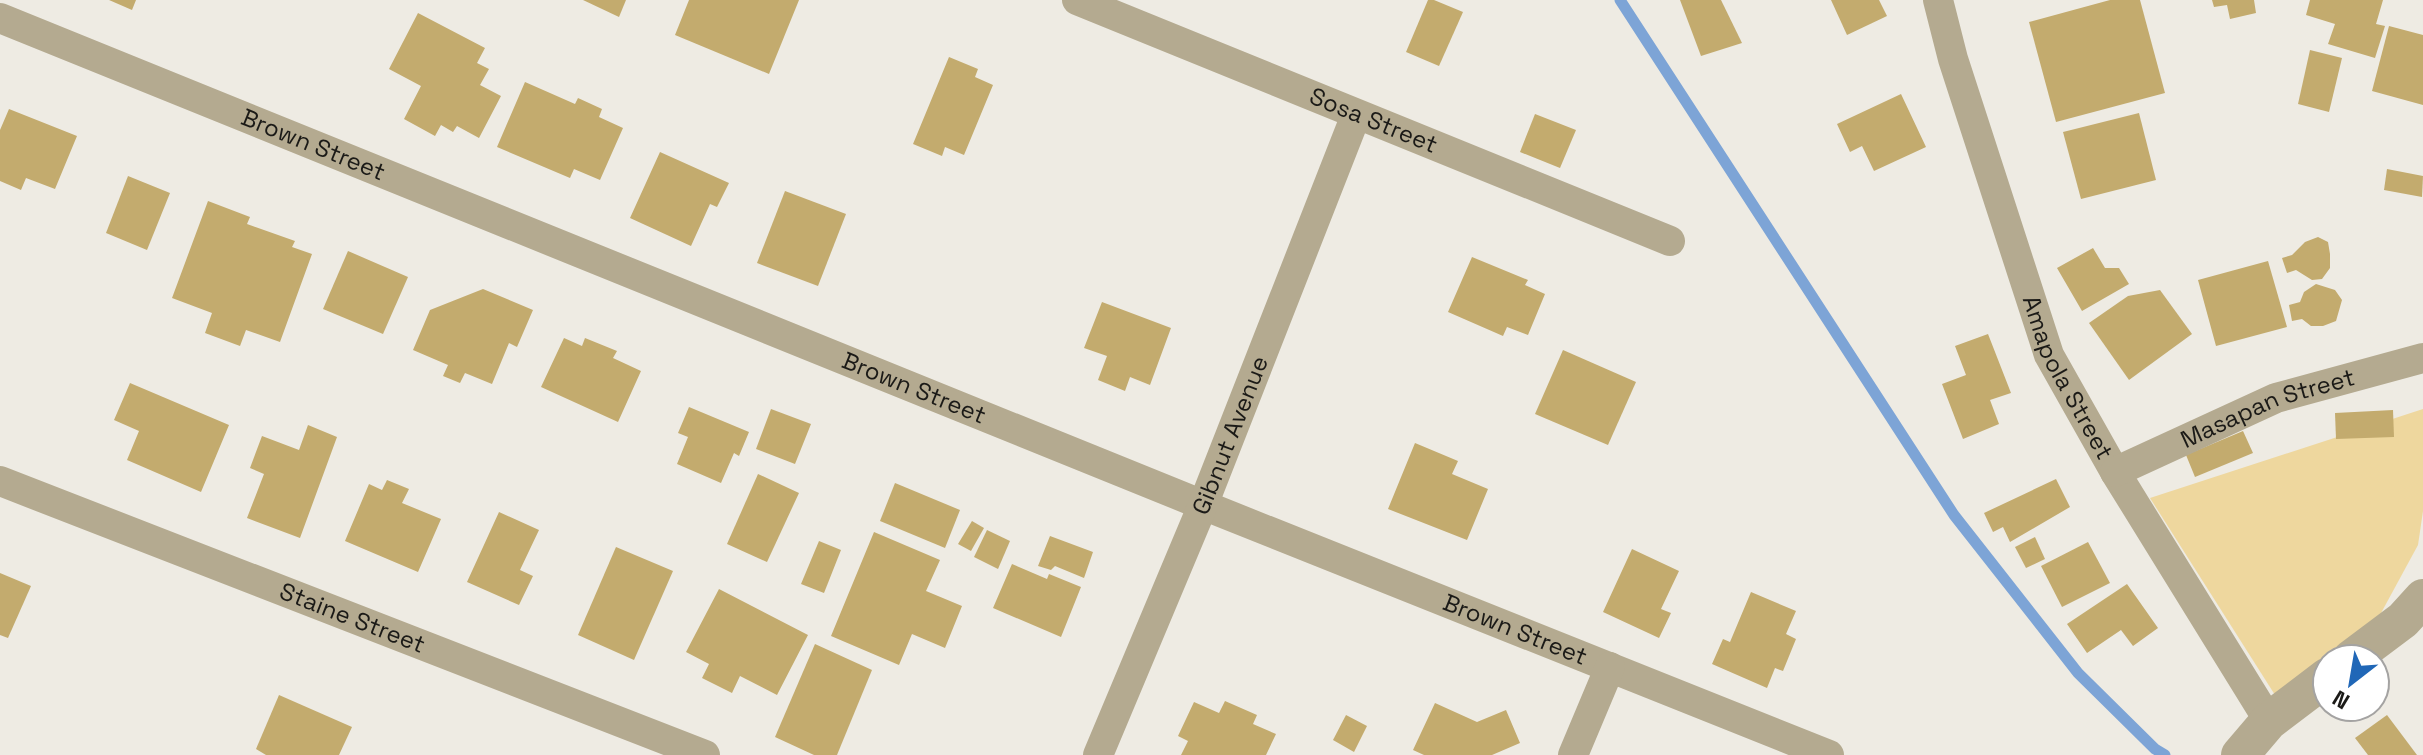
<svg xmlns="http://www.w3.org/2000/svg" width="2423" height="755" viewBox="0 0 2423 755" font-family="'Space Grotesk',sans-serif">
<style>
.green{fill:#eed79e}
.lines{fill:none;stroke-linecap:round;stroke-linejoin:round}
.stream{stroke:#7da4d6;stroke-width:11}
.building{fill:#c3ab6e}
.minor{stroke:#b4aa90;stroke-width:30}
.tertiary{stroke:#b4aa90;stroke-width:38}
.labels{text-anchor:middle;stroke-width:6;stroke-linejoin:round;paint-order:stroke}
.street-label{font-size:24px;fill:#1b1a17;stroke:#fff}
</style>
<rect width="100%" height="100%" fill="#eeebe3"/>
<!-- green -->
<path class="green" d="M2423,409v102l-5,34 -44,81 -99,69 -125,-197z"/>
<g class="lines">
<!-- stream -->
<path class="stream" d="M1620,0l334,515 124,158 77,76 10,6"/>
</g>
<!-- building -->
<g class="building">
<path d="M109,0h27l-4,10z"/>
<path d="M583,0h43l-7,17z"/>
<path d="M689,0h110l-30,74 -94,-39z"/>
<path d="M1428,0h6l29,12 -24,54 -33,-14z"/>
<path d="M1680,0h41l21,43 -41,13z"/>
<path d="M1831,0h48l8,16 -40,19z"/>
<path d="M2110,0h30l25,93 -109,29 -27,-100z"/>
<path d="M2212,0h42l2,13 -26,6 -3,-14 -13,2z"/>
<path d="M2310,0h73l-7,24 9,2 -10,32 -47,-14 7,-20 -29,-9z"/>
<path d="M418,13l67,35 -8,15 12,6 -9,16 21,11 -22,42 -22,-12 -4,6 -12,-7 -6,11 -31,-17 17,-33 -32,-17z"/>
<path d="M2389,26l34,9v70l-51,-14z"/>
<path d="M2310,50l32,8 -13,54 -31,-8z"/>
<path d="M949,57l29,12 -3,8 18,8 -29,70 -19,-8 -3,9 -29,-12z"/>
<path d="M525,82l50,22 3,-6 24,11 -3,8 24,11 -23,52 -26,-11 -4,9 -73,-31z"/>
<path d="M1901,94l25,53 -52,24 -12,-25 -12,6 -13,-28z"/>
<path d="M9,109l68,27 -22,53 -29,-11 -5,12 -21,-9v-51z"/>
<path d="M2139,113l17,67 -75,19 -18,-67z"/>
<path d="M1535,114l41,16 -16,38 -40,-16z"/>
<path d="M660,152l69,31 -12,24 -7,-3 -19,42 -61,-28z"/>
<path d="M2387,169l36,7 -1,21 -38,-7z"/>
<path d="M128,176l42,17 -23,57 -41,-17z"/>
<path d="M785,191l61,23 -28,72 -61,-23z"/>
<path d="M208,201l42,16 -3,7 48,17 -3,6 20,7 -32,88 -34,-12 -6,16 -35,-13 7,-20 -40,-15z"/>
<path d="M2318,237l10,5 2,12v14l-8,11 -10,1 -16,-10 -9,3 -5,-15 10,-3 13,-13z"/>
<path d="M2093,248l12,20h14l10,16 -47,27 -25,-43z"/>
<path d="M348,251l60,26 -25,57 -60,-25z"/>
<path d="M1472,257l56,23 -3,5 20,9 -17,41 -21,-8 -4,9 -55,-24z"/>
<path d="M2268,261l19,66 -71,19 -18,-66z"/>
<path d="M2316,284l19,6 7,10 -6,21 -13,5h-12l-9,-7 -10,2 -3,-16 11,-3 4,-10z"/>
<path d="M483,289l50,21 -16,37 -8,-4 -17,41 -27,-11 -5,10 -17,-7 5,-11 -35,-15 17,-40z"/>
<path d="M2160,290l32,44 -63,46 -40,-57 39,-27z"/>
<path d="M1102,302l69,26 -21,57 -20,-8 -5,14 -27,-11 9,-24 -23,-8z"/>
<path d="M1988,334l23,59 -21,7 9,24 -36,15 -21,-55 24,-9 -11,-29z"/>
<path d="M564,338l18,8 3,-8 32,13 -4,7 28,13 -23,51 -77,-35z"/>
<path d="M1563,350l73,32 -28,63 -73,-31z"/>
<path d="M130,383l99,42 -28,67 -74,-32 12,-29 -25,-11z"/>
<path d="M689,407l60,25 -10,24 -5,-3 -13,30 -44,-19 11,-27 -10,-4z"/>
<path d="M771,409l40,15 -16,40 -39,-15z"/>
<path d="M2393,410l1,27 -58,2 -1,-26z"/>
<path d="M308,425l29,12 -37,101 -53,-20 17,-44 -14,-6 12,-32 37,14z"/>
<path d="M2243,431l10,22 -58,24 -9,-22z"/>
<path d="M1415,443l43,18 -6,13 36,15 -21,51 -79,-31z"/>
<path d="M758,474l41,19 -32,69 -40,-18z"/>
<path d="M2056,479l14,28 -60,35 -7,-15 -10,5 -9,-19z"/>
<path d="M387,480l22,9 -7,14 39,16 -23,53 -73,-31 24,-57 13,6z"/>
<path d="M895,483l65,27 -15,38 -65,-27z"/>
<path d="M499,512l40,18 -19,40 13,6 -14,29 -52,-23z"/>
<path d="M972,521l12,7 -13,23 -13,-7z"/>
<path d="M987,530l23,11 -12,28 -24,-12z"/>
<path d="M874,532l66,28 -14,31 36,15 -17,42 -33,-14 -13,31 -68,-29z"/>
<path d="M1050,536l43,16 -9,26 -29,-12 -4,4 -13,-4z"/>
<path d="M2035,537l10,22 -19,9 -11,-21z"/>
<path d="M819,541l22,9 -17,43 -23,-9z"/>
<path d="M2088,542l22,41 -48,24 -21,-41z"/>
<path d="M616,547l57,24 -39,89 -56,-25z"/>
<path d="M1632,549l47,22 -18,38 10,4 -12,25 -56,-26z"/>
<path d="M1012,564l35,15 2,-5 32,13 -20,50 -68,-29z"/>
<path d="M0,573l31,13 -23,52 -8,-3z"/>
<path d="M2127,584l31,44 -25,18 -12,-16 -34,23 -20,-29z"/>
<path d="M719,589l89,46 -31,60 -37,-19 -8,17 -30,-15 7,-14 -23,-12z"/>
<path d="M1751,592l45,19 -10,23 10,5 -13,32 -8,-3 -8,20 -55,-24 11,-25 7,3z"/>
<path d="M815,644l57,26 -35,85h-23l-39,-18z"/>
<path d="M279,695l73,32 -13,28h-73l-10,-6z"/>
<path d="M1225,701l32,14 -4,9 23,10 -10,21h-85l7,-14 -10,-5 16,-34 25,11z"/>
<path d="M1435,703l42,19 29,-12 14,33 -28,12h-68l-11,-5z"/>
<path d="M1346,715l21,11 -13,26 -21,-12z"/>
<path d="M2387,715l30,40h-49l-13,-17z"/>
</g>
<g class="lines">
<!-- minor -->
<g class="minor">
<path id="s1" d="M1077,0l593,241"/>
<path id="s2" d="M1938,0l15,59 96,296 66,117 154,249"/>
<path id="s3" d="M0,18l1203,487 626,250"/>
<path id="s4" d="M2115,472l161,-74 147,-40"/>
<path id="s5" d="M0,481l705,274"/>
<path id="s6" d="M1098,755l105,-250 153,-390"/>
<path d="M1573,755l37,-88"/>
</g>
<!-- tertiary -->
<g class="tertiary">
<path d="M2351,659l52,-39 20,-22"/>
<path d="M2240,755l29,-34 58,-44"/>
</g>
</g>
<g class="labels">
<!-- street labels -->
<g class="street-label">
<text dy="8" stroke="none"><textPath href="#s1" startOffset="320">Sosa Street</textPath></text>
<text dy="8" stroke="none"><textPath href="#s3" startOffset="338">Brown Street</textPath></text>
<text dy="8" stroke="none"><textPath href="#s2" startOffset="400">Amapola Street</textPath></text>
<text dy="8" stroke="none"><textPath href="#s3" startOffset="986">Brown Street</textPath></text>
<text dy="8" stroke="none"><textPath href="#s4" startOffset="166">Masapan Street</textPath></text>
<text dy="8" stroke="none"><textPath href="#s6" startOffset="346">Gibnut Avenue</textPath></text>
<text dy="8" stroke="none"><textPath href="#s5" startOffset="378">Staine Street</textPath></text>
<text dy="8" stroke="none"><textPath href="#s3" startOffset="1634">Brown Street</textPath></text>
</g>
</g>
<!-- north arrow -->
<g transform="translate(2351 683) rotate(211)"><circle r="38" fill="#ffffff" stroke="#a4a3a2" stroke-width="2"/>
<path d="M0-6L14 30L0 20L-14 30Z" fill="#2067b7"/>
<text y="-12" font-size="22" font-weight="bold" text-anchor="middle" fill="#1b1a17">N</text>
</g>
</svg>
